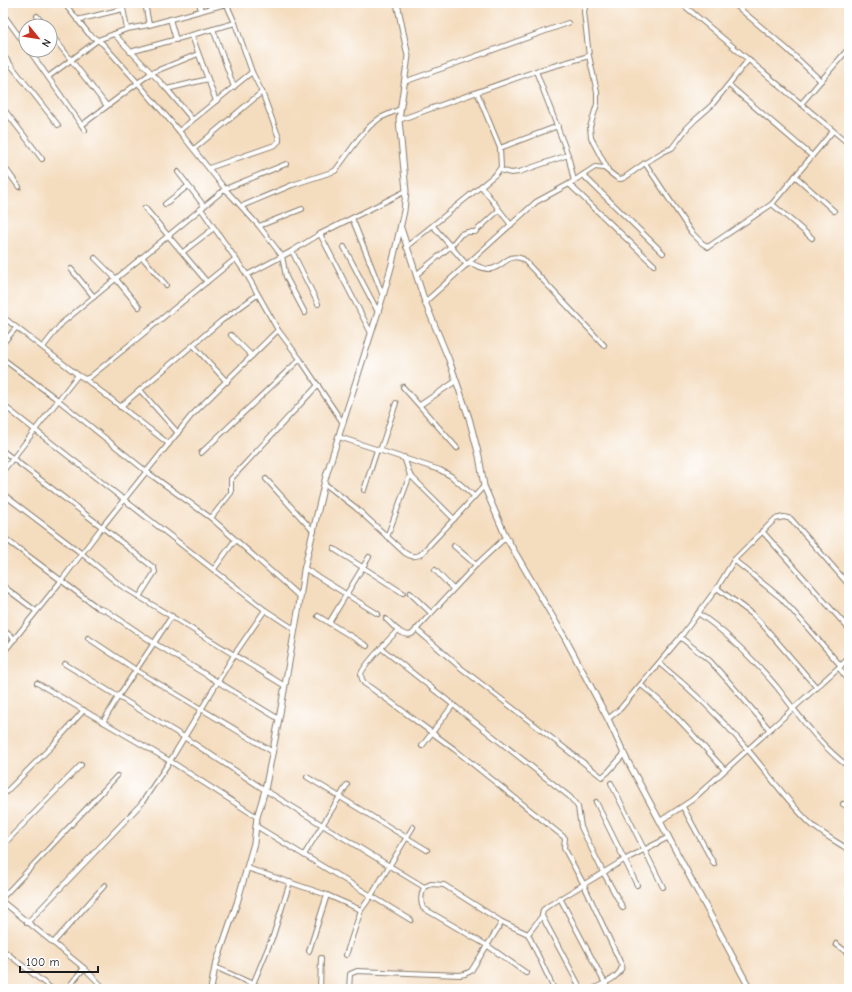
<svg xmlns="http://www.w3.org/2000/svg" width="852" height="992" viewBox="0 0 852 992" font-family="'Comic Neue',sans-serif">
<style>
.lines{fill:none;stroke-linecap:round;stroke-linejoin:round}
.minor-casing{stroke:#887c6d;stroke-width:6}
.tertiary-casing{stroke:#887c6d;stroke-width:7}
.minor{stroke:#fff;stroke-width:4}
.tertiary{stroke:#fff;stroke-width:5}
</style>
<rect width="100%" height="100%" fill="#fff"/>
<filter id="ink" filterUnits="userSpaceOnUse"><feTurbulence type="fractalNoise" baseFrequency=".025" numOctaves="2"/><feDisplacementMap in="SourceGraphic" scale="8" xChannelSelector="R" yChannelSelector="G"/><feConvolveMatrix kernelMatrix="1 2 1 2 8 2 1 2 1" color-interpolation-filters="sRGB"/></filter>
<filter id="wash" filterUnits="userSpaceOnUse"><feTurbulence type="fractalNoise" baseFrequency=".012" numOctaves="4" result="noise"/><feDisplacementMap in="SourceGraphic" scale="16" xChannelSelector="R" yChannelSelector="G"/><feGaussianBlur stdDeviation="0.9" result="paint"/><feColorMatrix in="noise" values="0 0 0 0 0 0 0 0 0 0 0 0 0 0 0 0 0 1.4 0 .05"/><feComposite in="paint" operator="in"/></filter>
<g filter="url(#wash)">
<rect width="100%" height="100%" fill="#f4dcbe"/>
</g>
<g filter="url(#ink)">
<g class="lines">
<defs>
<g id="minor">
<path d="M64,3l25,31 14,10 34,38 42,49 46,58 34,37 23,30 4,21 19,36"/>
<path d="M122,3l5,26"/>
<path d="M145,3l4,22"/>
<path d="M199,3l2,7"/>
<path d="M586,3l-2,9 5,44 8,36v12l-7,23 1,11 17,32"/>
<path d="M681,3l168,141"/>
<path d="M733,3l54,46 34,32"/>
<path d="M3,14l23,32"/>
<path d="M37,16l8,10"/>
<path d="M170,19l6,21"/>
<path d="M77,20l46,-11"/>
<path d="M213,29l21,58"/>
<path d="M50,33l57,73"/>
<path d="M114,34l53,55 25,30"/>
<path d="M192,36l24,65"/>
<path d="M29,50l56,80"/>
<path d="M130,52l105,-29"/>
<path d="M3,55l55,70"/>
<path d="M536,71l32,84 6,26"/>
<path d="M48,77l50,-37 29,-11 22,-4 77,-21"/>
<path d="M404,82l164,-59"/>
<path d="M729,85l83,71"/>
<path d="M167,89l41,-10"/>
<path d="M801,104l48,-56"/>
<path d="M3,108l39,51"/>
<path d="M399,120l137,-49 53,-15"/>
<path d="M82,125l69,-52 47,-19"/>
<path d="M179,131l73,-59"/>
<path d="M500,148l58,-22"/>
<path d="M194,149l68,-57"/>
<path d="M645,163l46,69 11,11 6,4 64,-43 61,-73"/>
<path d="M3,165l16,22"/>
<path d="M209,168l66,-23 4,-4v-3l-17,-46 -10,-20 -17,-49 -9,-20"/>
<path d="M500,170l11,3 8,-1 49,-17"/>
<path d="M178,172l26,34"/>
<path d="M583,175l80,78"/>
<path d="M795,176l39,35"/>
<path d="M569,184l85,81"/>
<path d="M481,186l30,39"/>
<path d="M165,204l23,-18"/>
<path d="M772,204l40,34"/>
<path d="M242,206l50,-21 43,-14 25,-34 10,-11 10,-8 20,-9"/>
<path d="M145,208l62,74"/>
<path d="M201,209l46,66 31,55 22,29 43,64"/>
<path d="M352,218l15,37 16,41"/>
<path d="M259,226l43,-17"/>
<path d="M433,226l34,39"/>
<path d="M320,234l51,99"/>
<path d="M344,247l34,65"/>
<path d="M406,247l90,-73 5,-7 -1,-19 -23,-56"/>
<path d="M292,251l26,53"/>
<path d="M183,252l31,-24"/>
<path d="M142,257l24,28"/>
<path d="M95,258l21,21 23,28"/>
<path d="M470,263c6,2 14,7 21,6 13,-2 17,-17 32,-10l81,86"/>
<path d="M71,269l23,28"/>
<path d="M247,275l45,-24 28,-17 86,-43"/>
<path d="M416,275l35,-29 10,-12 7,-2h7l24,-22"/>
<path d="M425,302l111,-100 33,-18 26,-17 9,1 13,10 3,1 4,-1 21,-15 18,-11 9,-4 15,-20 8,-8 16,-14 38,-47"/>
<path d="M3,317l75,58"/>
<path d="M231,335l21,21"/>
<path d="M3,343l13,-15"/>
<path d="M193,345l34,37"/>
<path d="M43,347l19,-24 163,-134 61,-25"/>
<path d="M3,359l55,41 89,72 64,46 89,79"/>
<path d="M85,379l84,65"/>
<path d="M403,387l54,61"/>
<path d="M140,390l38,43"/>
<path d="M3,405l262,205 29,19"/>
<path d="M420,405l36,-24"/>
<path d="M120,407l101,-86 36,-26"/>
<path d="M339,437l101,33 11,6 23,20"/>
<path d="M3,451l99,76 52,41 1,4 -16,25"/>
<path d="M380,451l16,-48"/>
<path d="M201,453l99,-94"/>
<path d="M404,457l6,18 44,44 30,-33"/>
<path d="M3,471l75,-96 7,4 5,-2 145,-118"/>
<path d="M266,479l48,53"/>
<path d="M325,484l30,23 50,46c6,4 9,4 15,2l34,-36"/>
<path d="M364,490l13,-40"/>
<path d="M3,494l78,59 39,32 165,101"/>
<path d="M211,518l20,-25v-14l87,-94"/>
<path d="M762,531l87,98"/>
<path d="M3,537l95,71 9,3 47,32 125,76"/>
<path d="M387,537l23,-62"/>
<path d="M454,546l22,19"/>
<path d="M334,549l69,44"/>
<path d="M734,560l47,38 19,21 41,47"/>
<path d="M304,568l74,46"/>
<path d="M214,569l21,-29"/>
<path d="M435,570l18,19"/>
<path d="M3,586l33,25"/>
<path d="M717,588l35,26 10,10 55,64"/>
<path d="M410,593l21,20"/>
<path d="M698,613c30,20 55,46 78,73 22,28 44,60 73,81"/>
<path d="M318,616l49,30"/>
<path d="M386,619c7,6 16,19 26,15l64,-69 30,-28"/>
<path d="M329,623l40,-66"/>
<path d="M416,629l45,39 141,109 6,-5 16,-18"/>
<path d="M3,630l12,9"/>
<path d="M398,630c-7,7 -35,36 -37,44 0,4 1,6 3,9l28,20 62,46 111,89 -1,10 19,35 39,83c-2,12 -20,18 -29,23"/>
<path d="M680,637l30,24 19,21 40,47"/>
<path d="M88,638l48,32 137,82"/>
<path d="M381,648l189,149 8,10 3,20 22,45 20,36"/>
<path d="M3,653l58,-72 41,-54 89,-111 87,-86"/>
<path d="M659,663c32,26 62,55 89,87 20,23 41,54 63,74 11,10 26,18 38,26"/>
<path d="M65,664l119,73 81,53 159,97"/>
<path d="M839,668l10,13"/>
<path d="M37,683l133,78 87,56"/>
<path d="M641,685c32,25 56,55 83,84"/>
<path d="M608,719l12,-10 59,-70 38,-51 17,-28 41,-41 9,-2 7,2 58,66"/>
<path d="M103,722l15,-25 54,-81"/>
<path d="M422,746l31,-41"/>
<path d="M307,777l120,73"/>
<path d="M611,783l52,104"/>
<path d="M3,795l49,-49 32,-36"/>
<path d="M596,802l41,83"/>
<path d="M843,804l6,4"/>
<path d="M683,807l31,57"/>
<path d="M660,821l32,-21 157,-142"/>
<path d="M256,826l155,94"/>
<path d="M3,845l78,-80"/>
<path d="M304,855l43,-70"/>
<path d="M247,868l80,27 34,15"/>
<path d="M3,897l114,-121"/>
<path d="M560,898l48,91"/>
<path d="M3,902l81,66 21,21"/>
<path d="M542,916l39,73"/>
<path d="M27,923l114,-119 29,-43 64,-106 31,-45"/>
<path d="M528,934l26,55"/>
<path d="M53,943l52,-58"/>
<path d="M836,944l13,10"/>
<path d="M3,950l49,39"/>
<path d="M309,951l18,-56"/>
<path d="M346,955l15,-45 10,-14 42,-69"/>
<path d="M215,967l49,22"/>
<path d="M526,973l-38,-27 -65,-38c-3,-7 -2,-14 1,-21l7,-3 13,1 58,37 26,12 14,-18 1,-6 5,-4 76,-46 45,-23"/>
<path d="M253,984l20,-48 17,-54"/>
<path d="M67,989l17,-21"/>
<path d="M320,989l1,-31"/>
<path d="M349,989l1,-15 7,-3 103,4 5,-1 6,-3 31,-49"/>
</g>
<g id="tertiary">
<path d="M401,228l24,74 24,58 20,58 10,38 5,30 22,51 59,101 43,81 18,39 124,231"/>
<path d="M211,989l4,-22 22,-64 17,-60 3,-26 8,-27 14,-71 20,-113 5,-36 22,-94 57,-180 9,-32 12,-53 2,-20 -7,-71 9,-64 -11,-53"/>
</g>
</defs>
<!-- minor casing -->
<use href="#minor" class="minor-casing"/>
<!-- tertiary casing -->
<use href="#tertiary" class="tertiary-casing"/>
<!-- minor -->
<use href="#minor" class="minor"/>
<!-- tertiary -->
<use href="#tertiary" class="tertiary"/>
</g>
</g>
<!-- margin -->
<rect width="852" height="992" fill="none" stroke="#fff" stroke-width="16"/>
<!-- north arrow -->
<g transform="translate(38 38) rotate(120)"><circle r="19" fill="#ffffff" stroke="#a4a4a4"/>
<path d="M0-3L7 15L0 10L-7 15Z" fill="#c8321e"/>
<text y="-6" font-size="11" font-weight="bold" text-anchor="middle" fill="#1c1c1c">N</text>
</g>
<!-- scale -->
<path d="M20 966v6h78v-6" fill="none" stroke="#1c1c1c" stroke-width="2"/>
<text x="26" y="966" font-size="12" fill="#1c1c1c" stroke="#ffffff" stroke-width="3" paint-order="stroke">100 m</text>
</svg>
